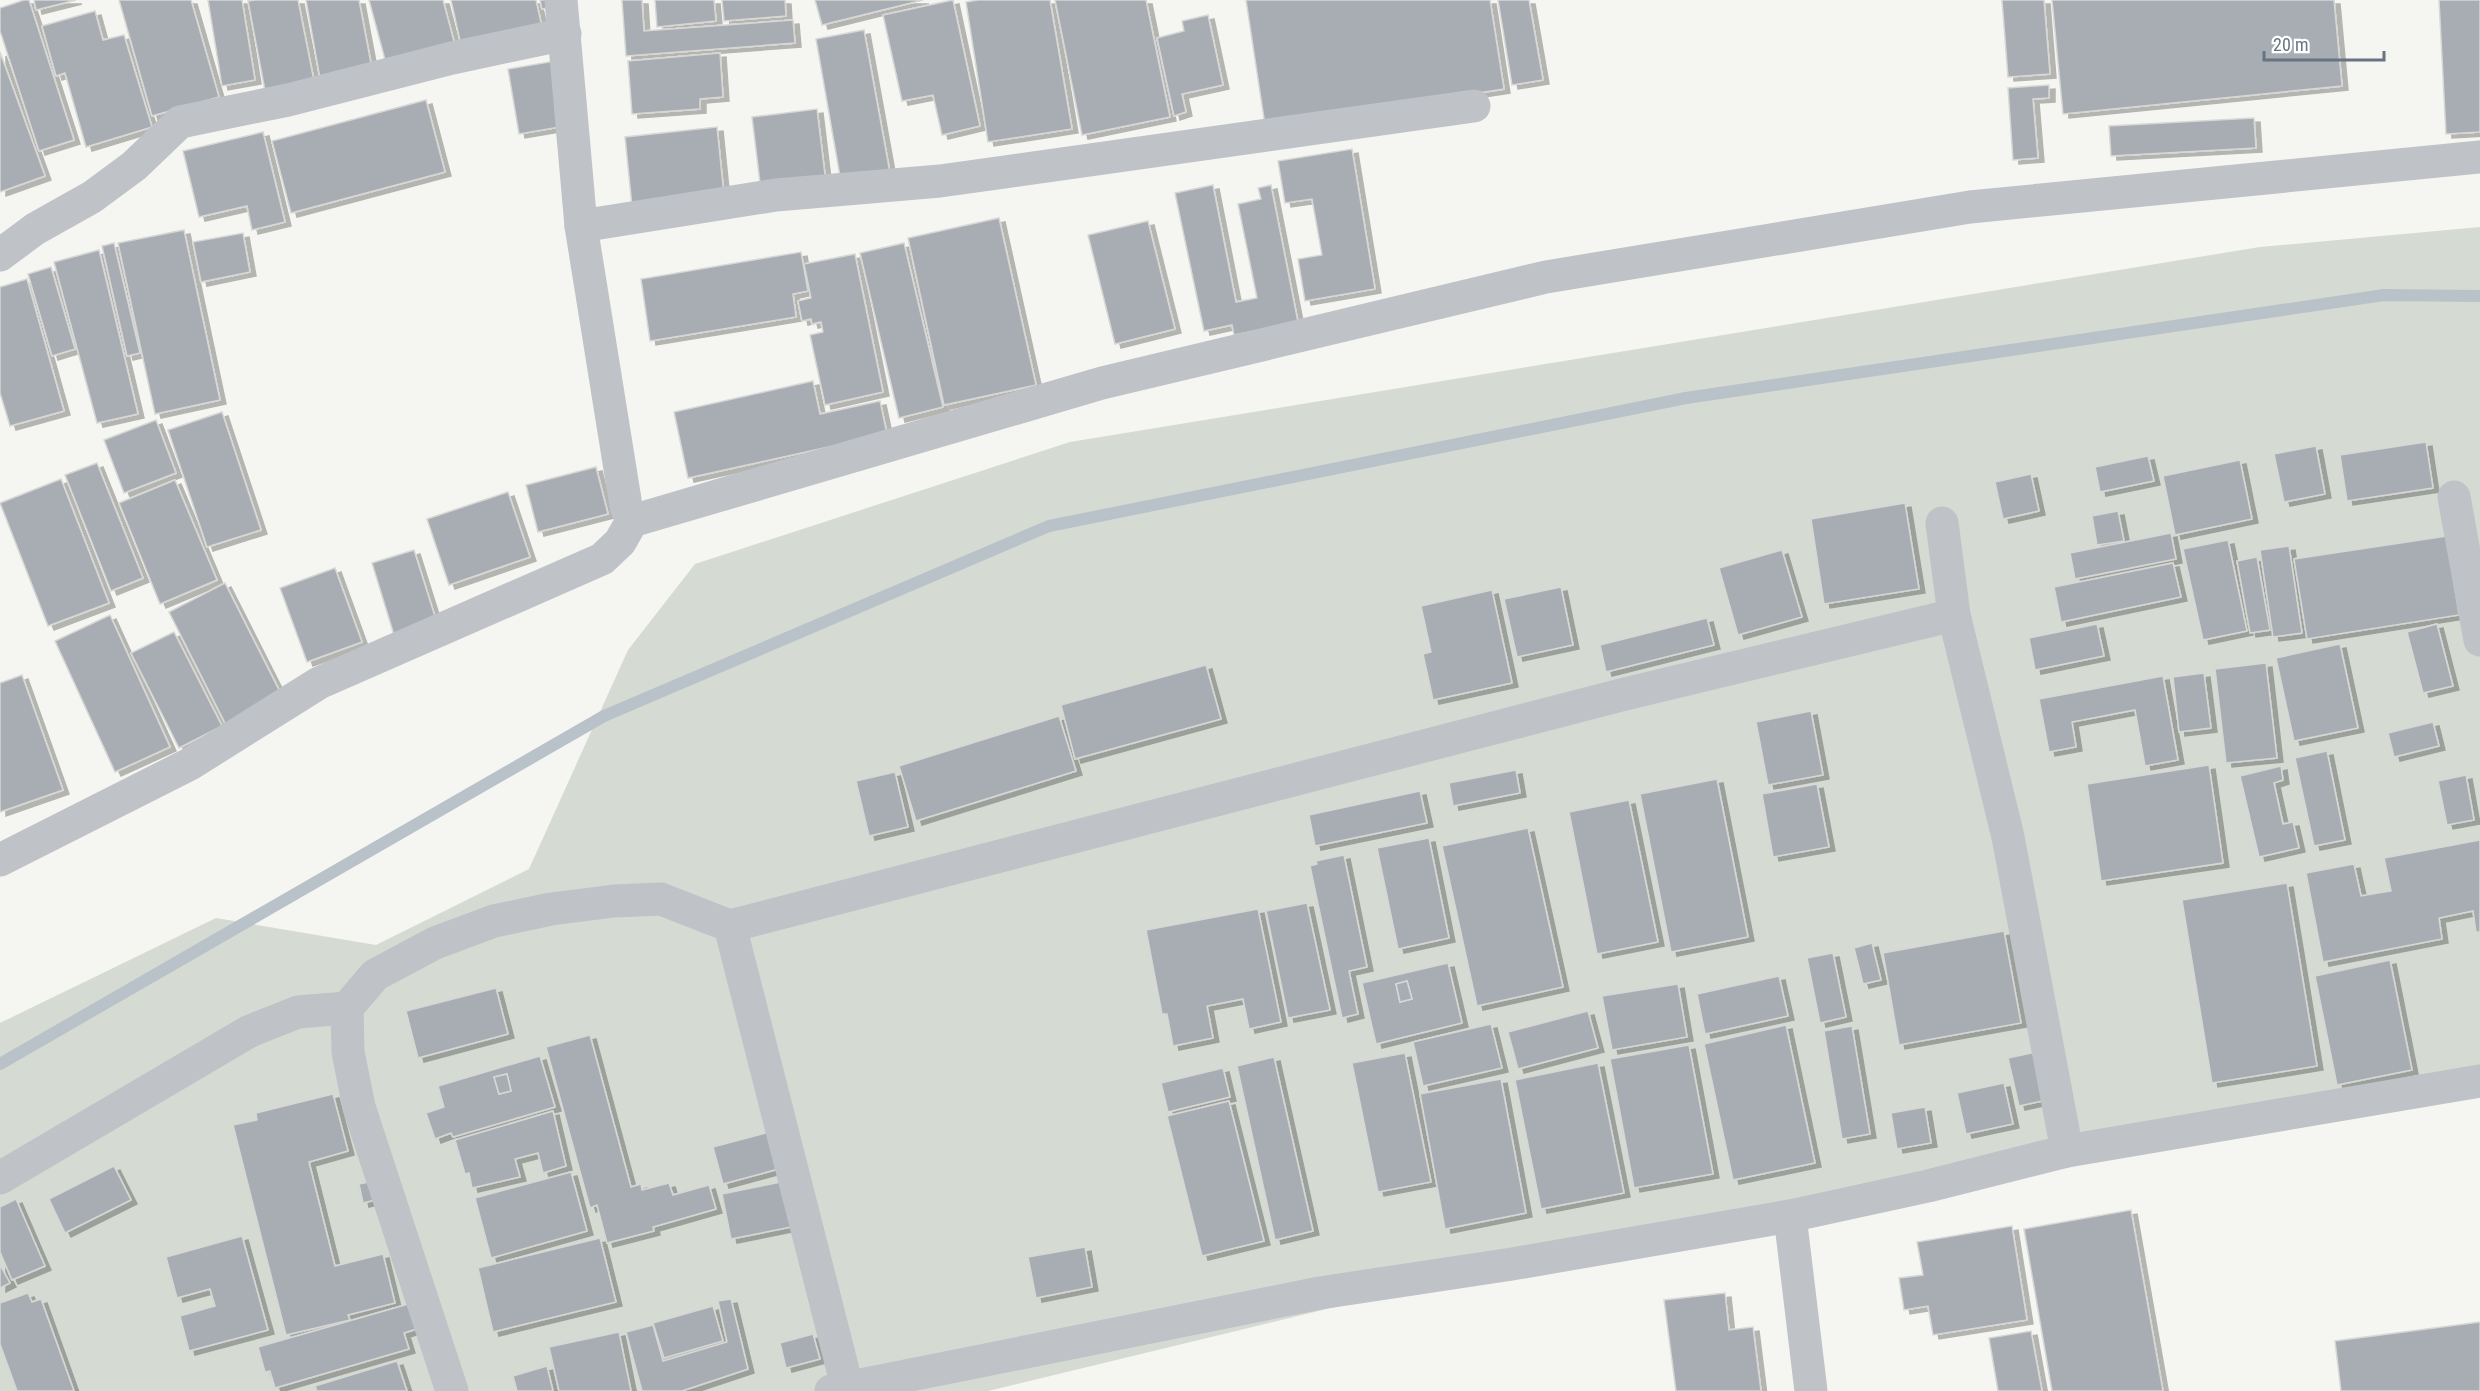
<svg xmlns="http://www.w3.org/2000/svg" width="2480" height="1391" viewBox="0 0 2480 1391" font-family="'Roboto Condensed',sans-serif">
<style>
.green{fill:#d5dad2}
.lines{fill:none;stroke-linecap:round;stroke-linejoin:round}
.stream{stroke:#b9c2c8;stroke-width:12}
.building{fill:#a7adb3;stroke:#d7d7d5;stroke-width:1.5;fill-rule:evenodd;filter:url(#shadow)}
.minor{stroke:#bfc2c6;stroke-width:33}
</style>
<defs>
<filter id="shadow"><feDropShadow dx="6" dy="4" stdDeviation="0" flood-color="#0004"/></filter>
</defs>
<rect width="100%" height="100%" fill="#f5f5f2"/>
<!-- green -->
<path class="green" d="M2480,227v839l-1063,221 -429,104h-988v-368l216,-105 160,27 153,-76 99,-219 67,-86 375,-122 1190,-195z"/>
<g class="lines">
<!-- stream -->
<path class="stream" d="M0,1064l604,-348 445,-190 637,-128 698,-103 96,1"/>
</g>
<!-- building -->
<g class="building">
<path d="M24,0h5l45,140 -35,11 -39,-120v-23z"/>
<path d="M34,0h42l-40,10z"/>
<path d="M119,0h72l28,97 -67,19z"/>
<path d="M208,0h34l13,80 -33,6z"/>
<path d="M256,0h42l18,91 -49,10 -19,-100z"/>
<path d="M306,0h53l14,74 -52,10z"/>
<path d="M369,0h74l13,49 -69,18z"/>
<path d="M451,0h85l8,36 -81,18z"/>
<path d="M540,0h18l1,6 -17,3z"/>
<path d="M622,0h20l2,31 149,-11 2,23 -169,13z"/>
<path d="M655,0h59l2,21 -59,6z"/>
<path d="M722,0h63l1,16 -62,5z"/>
<path d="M815,0h108l-101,25z"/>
<path d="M953,0l27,126 -38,9 -9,-40 -31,6 -19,-86z"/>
<path d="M978,0h72l22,129 -84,13 -22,-140z"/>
<path d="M1055,0h91l24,117 -88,18z"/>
<path d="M1246,0h244l14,89 -239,36z"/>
<path d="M1498,0h31l14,80 -31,5z"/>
<path d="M2002,0h42l6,74 -42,3z"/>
<path d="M2052,0h282l8,86 -279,28z"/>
<path d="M2439,0h41v132l-34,2z"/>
<path d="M95,11l8,29 21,-5 28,92 -66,20 -21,-74 -9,3 -14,-50z"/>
<path d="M1208,15l15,70 -41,9 4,18 -12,4 -17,-78 27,-7 -2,-10z"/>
<path d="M864,30l26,143 -49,9 -25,-143z"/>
<path d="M0,52l45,124 -45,16z"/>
<path d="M720,53l3,44 -23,2v10l-68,5 -4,-53z"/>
<path d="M555,61l11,65 -47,8 -11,-65z"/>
<path d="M2049,85v13l-16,1 5,59 -25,2 -5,-72z"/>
<path d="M426,100l19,72 -154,41 -19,-72z"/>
<path d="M817,109l9,74 -65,8 -9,-74z"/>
<path d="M2254,118l2,30 -145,8 -2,-30z"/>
<path d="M717,127l7,68 -92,11 -7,-69z"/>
<path d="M263,132l22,90 -33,8 -5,-24 -48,11 -16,-66z"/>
<path d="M1352,149l23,140 -70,12 -7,-42 24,-4 -10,-56 -27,4 -7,-42z"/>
<path d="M1213,185l23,117 21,-4 -19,-94 23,-5 -3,-11 13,-3 27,137 -64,13 -2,-10 -28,6 -29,-138z"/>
<path d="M999,218l37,167 -92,20 -36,-167z"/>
<path d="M1148,221l27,108 -60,15 -27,-109z"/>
<path d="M184,230l36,170 -65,14 -37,-171z"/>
<path d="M243,233l7,39 -49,10 -8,-40z"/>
<path d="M114,243l26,110 -13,3 -25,-110z"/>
<path d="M904,243l39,164 -44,11 -39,-165z"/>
<path d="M99,250l39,164 -41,9 -43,-161z"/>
<path d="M801,252l7,39 -15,3 3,23 -146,24 -9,-62z"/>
<path d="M855,254l28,138 -58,13 -15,-70 13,-3 -2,-10 -9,2 -1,-5 -9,2 -4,-20 13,-3 -7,-34z"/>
<path d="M51,267l24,82 -23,7 -24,-82z"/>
<path d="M27,279l37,132 -54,15 -10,-33v-106z"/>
<path d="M813,381l7,33 60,-13 7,33 -199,44 -14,-66z"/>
<path d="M222,412l39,118 -54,17 -39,-117z"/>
<path d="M156,420l20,53 -52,20 -20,-53z"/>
<path d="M2426,442l7,46 -86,13 -7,-46z"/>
<path d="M2316,446l9,48 -41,8 -10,-48z"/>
<path d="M2148,456l6,25 -54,11 -5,-25z"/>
<path d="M2240,460l12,59 -77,16 -12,-59z"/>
<path d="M97,463l46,115 -32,13 -46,-116z"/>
<path d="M596,467l12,47 -70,18 -12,-47z"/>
<path d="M2031,474l8,37 -36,8 -8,-37z"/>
<path d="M61,479l48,124 -61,23 -48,-123z"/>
<path d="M175,480l42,100 -57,24 -41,-101z"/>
<path d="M508,492l22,65 -81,28 -22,-66z"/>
<path d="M1905,503l14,86 -95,15 -13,-85z"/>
<path d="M2118,511l6,30 -27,4 -5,-29z"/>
<path d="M2171,533l5,26 -101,20 -5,-26z"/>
<path d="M2447,536l12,79 -152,24 -13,-80z"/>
<path d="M2228,540l19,91 -44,9 -20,-91z"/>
<path d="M2289,546l13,87 -29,4 -13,-87z"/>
<path d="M414,550l23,73 -43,12 -22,-72z"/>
<path d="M1782,550l20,67 -64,18 -19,-67z"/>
<path d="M2257,557l13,73 -20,3 -13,-72z"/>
<path d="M2173,563l8,34 -120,25 -7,-35z"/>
<path d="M335,568l27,74 -55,20 -27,-74z"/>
<path d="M225,583l58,115 -56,29 -58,-115z"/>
<path d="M1561,587l12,58 -56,12 -13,-58z"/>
<path d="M1492,590l20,93 -79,17 -10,-46 8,-2 -10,-46z"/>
<path d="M110,615l60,132 -55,25 -60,-131z"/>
<path d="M1707,618l7,27 -108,27 -6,-27z"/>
<path d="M2097,624l7,32 -69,14 -6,-32z"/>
<path d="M2437,624l16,62 -30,7 -16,-61z"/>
<path d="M174,632l48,94 -43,22 -48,-95z"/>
<path d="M2340,644l18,84 -64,13 -18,-83z"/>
<path d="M2266,663l11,95 -51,5 -11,-94z"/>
<path d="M1206,665l15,54 -146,40 -14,-54z"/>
<path d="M2204,673l7,55 -32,4 -6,-55z"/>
<path d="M22,675l41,115 -63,22v-129z"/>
<path d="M2163,676l15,84 -33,6 -10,-56 -63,12 4,25 -27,5 -10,-53z"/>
<path d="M1811,711l12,64 -55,10 -12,-63z"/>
<path d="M1059,716l17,55 -160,50 -17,-55z"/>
<path d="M2433,722l6,24 -45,11 -6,-24z"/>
<path d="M2327,751l18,89 -31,6 -19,-88z"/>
<path d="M2209,765l14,98 -122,18 -14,-97z"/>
<path d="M2281,766l2,14 -9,3 9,41 10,-2 6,26 -40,9 -19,-81z"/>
<path d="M1516,770l4,23 -67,13 -4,-23z"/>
<path d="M895,772l13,55 -39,9 -13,-55z"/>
<path d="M2466,775l8,45 -27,5 -9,-44z"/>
<path d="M1717,779l31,158 -77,15 -31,-158z"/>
<path d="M1817,784l12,63 -56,10 -11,-63z"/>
<path d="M1420,791l7,32 -112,23 -6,-31z"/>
<path d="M1629,800l29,142 -61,12 -28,-142z"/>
<path d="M1528,828l35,159 -86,19 -35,-160z"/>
<path d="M1429,838l20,100 -51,11 -21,-101z"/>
<path d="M2480,840v92h-4l-3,-21 -34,7 3,21 -119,23 -17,-89 48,-9 7,32 30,-5 -7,-33z"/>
<path d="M1344,855l23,112 -18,4 9,43 -16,4 -32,-152 7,-2 -1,-3z"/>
<path d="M2287,883l30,183 -105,17 -30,-183z"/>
<path d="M1307,903l23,107 -42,8 -22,-107z"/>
<path d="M1258,909l23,113 -32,7 -6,-30 -36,7 6,32 -40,8 -6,-32h-5l-16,-84z"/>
<path d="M2004,931l17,92 -122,22 -16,-92z"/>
<path d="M1872,943l9,37 -18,4 -9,-36z"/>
<path d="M1833,953l13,64 -26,6 -13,-65z"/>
<path d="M2390,960l22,110 -75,15 -22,-109z"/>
<path d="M1448,963l14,60 -86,21 -14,-61zM1407,981l5,18 -12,3 -4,-18z"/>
<path d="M1779,976l9,40 -83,18 -8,-40z"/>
<path d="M1407,981l5,18 -12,3 -4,-18z"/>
<path d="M1678,984l9,53 -75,13 -10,-54z"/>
<path d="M496,988l12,46 -90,24 -12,-47z"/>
<path d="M1588,1011l10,37 -80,21 -10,-37z"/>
<path d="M1491,1024l11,44 -79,18 -10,-44z"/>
<path d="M1786,1025l29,138 -82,17 -29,-136z"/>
<path d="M1852,1026l18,108 -28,5 -18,-108z"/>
<path d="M590,1035l41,152 10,-3 1,6 27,-7 4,12 36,-10 7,24 -63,18 1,4 -47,12 -10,-38 -7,3 -44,-161z"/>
<path d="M1689,1045l24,129 -79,14 -24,-129z"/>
<path d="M2036,1052l11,48 -28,6 -11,-48z"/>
<path d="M1405,1053l26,129 -53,10 -26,-129z"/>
<path d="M540,1056l15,51 -102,30 -2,-4 -16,6 -9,-26 18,-6 -6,-21zM507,1074l4,17 -12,3 -5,-17z"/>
<path d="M1274,1057l39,174 -38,9 -38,-174z"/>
<path d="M1598,1063l26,130 -83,16 -26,-129z"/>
<path d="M1223,1068l7,29 -62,15 -7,-29z"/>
<path d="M507,1074l4,17 -12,3 -5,-17z"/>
<path d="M1501,1079l25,134 -81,16 -25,-135z"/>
<path d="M2004,1083l9,41 -47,10 -9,-41z"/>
<path d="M333,1094l15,57 -39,11 26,104 48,-12 12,49 -47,12 2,5 -64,15 -53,-210 24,-5 -1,-7z"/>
<path d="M1229,1101l35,140 -62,15 -35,-140z"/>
<path d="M1925,1107l6,36 -34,6 -6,-36z"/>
<path d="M553,1111l13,55 -23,7 -5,-20 -23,6 5,18 -48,11 -3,-15 -4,1 -10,-34z"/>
<path d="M777,1130l9,37 -63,17 -10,-37z"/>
<path d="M114,1166l17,34 -66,33 -16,-34z"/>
<path d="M571,1172l16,59 -96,27 -16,-60z"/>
<path d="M379,1180l4,18 -20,5 -4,-19z"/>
<path d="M786,1181l10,45 -65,13 -9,-45z"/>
<path d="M16,1199l29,67 -33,14 -12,-28v-45z"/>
<path d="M2131,1210l32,181h-111l-28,-162z"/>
<path d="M2012,1226l15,94 -94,15 -5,-29 -24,4 -5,-32 24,-3 -6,-33z"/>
<path d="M242,1236l26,94 -79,21 -9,-35 35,-10 -5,-17 -33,9 -11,-41z"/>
<path d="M600,1238l16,64 -123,30 -15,-64z"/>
<path d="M1085,1247l7,40 -56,11 -8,-41z"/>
<path d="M0,1265l10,18 -10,5z"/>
<path d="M28,1293l4,9 9,-3 33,92h-57l-17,-47v-41z"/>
<path d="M1725,1293l4,37 24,-3 8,64h-85l-12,-91z"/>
<path d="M731,1299l17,70 -66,22h-40l-16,-59 27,-7 10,36 64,-19 -9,-41z"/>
<path d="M419,1301l7,25 -22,7 5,16 -134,39 -5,-17 -5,1 -7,-25z"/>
<path d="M713,1306l10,35 -59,17 -11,-35z"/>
<path d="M2480,1322v69h-139l-6,-50z"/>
<path d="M2031,1331l11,60h-44l-9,-53z"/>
<path d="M619,1332l12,59h-72l-10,-44z"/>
<path d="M813,1334l7,25 -34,9 -6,-25z"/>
<path d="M397,1361l10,30h-90l-2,-5z"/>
<path d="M547,1366l6,25h-36l-4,-15z"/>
</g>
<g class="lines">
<!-- minor -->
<g class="minor">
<path d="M561,0l20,226 45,280 6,15"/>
<path d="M581,226l195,-31 164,-14 534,-75"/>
<path d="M0,255l35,-26 57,-32 42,-31 46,-44 108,-22 164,-42 113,-24"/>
<path d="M2454,497l26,143"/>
<path d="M1942,523l12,92 54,222 59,314"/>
<path d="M0,860l190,-96 129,-81 283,-124 18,-17 12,-21 470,-138 444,-106 424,-70 510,-50"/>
<path d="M730,926l891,-231 333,-80"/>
<path d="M0,1178l250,-147 48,-19 49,-4"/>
<path d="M1790,1216l21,175"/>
<path d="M452,1391l-93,-284 -11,-55 -1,-44 28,-33 60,-32 59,-22 57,-12 63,-8 47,-2 69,27 117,460"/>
<path d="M831,1391l489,-98 192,-29 278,-48 138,-30 139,-35 413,-70"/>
</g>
</g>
<!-- scale -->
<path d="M2264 51v9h120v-9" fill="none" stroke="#677481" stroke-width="3"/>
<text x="2273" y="51" font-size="18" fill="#677481" stroke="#ffffff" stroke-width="4.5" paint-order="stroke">20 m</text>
</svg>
